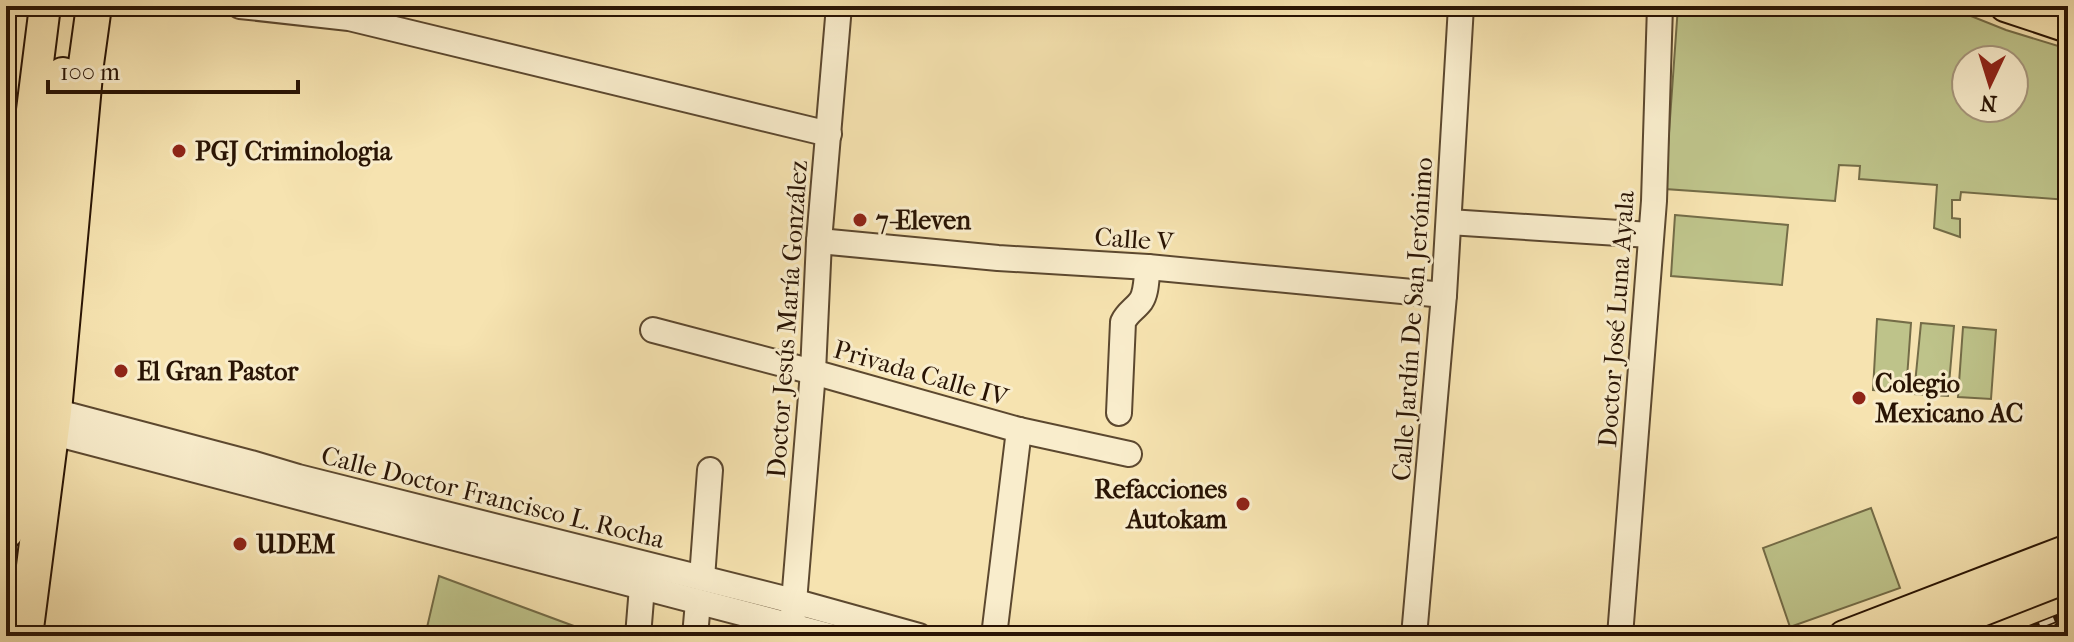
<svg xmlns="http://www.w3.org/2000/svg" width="2074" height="642" viewBox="0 0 2074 642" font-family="'IM FELL French Canon',serif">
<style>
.green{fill:#bec38a;stroke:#746c47;stroke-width:2;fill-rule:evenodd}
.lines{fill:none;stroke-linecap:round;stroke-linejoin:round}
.minor-casing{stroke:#5c482f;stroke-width:28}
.major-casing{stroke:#291404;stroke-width:34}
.highway-casing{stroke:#291404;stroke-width:38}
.minor{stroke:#f9edcc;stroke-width:24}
.major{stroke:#f6e3b0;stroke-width:30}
.highway{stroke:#f6e3b0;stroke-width:34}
.rail-casing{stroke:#291404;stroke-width:8}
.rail{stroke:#f9edcc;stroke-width:5;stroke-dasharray:15;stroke-linecap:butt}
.poi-dot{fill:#8f2418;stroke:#f9edcc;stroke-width:3}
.labels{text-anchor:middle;stroke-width:6;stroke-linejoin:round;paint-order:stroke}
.poi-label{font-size:26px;font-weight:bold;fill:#291404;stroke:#f9edcc;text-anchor:start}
.street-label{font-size:26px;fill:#291404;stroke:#f9edcc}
</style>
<rect width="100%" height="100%" fill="#f6e3b0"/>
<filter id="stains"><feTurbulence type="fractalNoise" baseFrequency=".0025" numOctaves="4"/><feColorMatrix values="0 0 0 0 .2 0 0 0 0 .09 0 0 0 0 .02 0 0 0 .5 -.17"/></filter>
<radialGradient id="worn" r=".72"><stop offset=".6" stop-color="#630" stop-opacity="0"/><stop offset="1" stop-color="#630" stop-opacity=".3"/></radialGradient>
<!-- green -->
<g class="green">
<path d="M1678,6h268l60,24 62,19v151l-107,-8 -1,8h-8v18l8,1v18l-26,-9 3,-43 -78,-6 1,-13 -21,-1 -4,36 -170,-12zM1966,60h48v48h-48z"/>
<path d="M1675,215l113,10 -6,60 -111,-9z"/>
<path d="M1877,319l34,4 -5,69 -33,-2z"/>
<path d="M1921,323l33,3 -6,70 -34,-2z"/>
<path d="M1963,327l33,3 -5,69 -33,-2z"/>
<path d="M1871,508l29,80 -110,39 -27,-79z"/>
<path d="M439,576l151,56 -1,4h-164z"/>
</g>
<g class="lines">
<defs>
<g id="minor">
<path d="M240,6l109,12 480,116"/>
<path d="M1449,222l201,13"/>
<path d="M819,241l179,17 150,9 296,28"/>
<path d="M653,330l160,42 206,58 110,24"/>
<path d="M54,411l197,52 47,14 495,124 126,35"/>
<path d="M1119,413l4,-91c4,-9 12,-13 18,-21 6,-9 5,-24 7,-34"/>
<path d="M50,432l780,204"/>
<path d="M702,578l8,-108"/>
<path d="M793,614l20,-242 6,-131 20,-235"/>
<path d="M638,636l4,-49"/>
<path d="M695,636l3,-34"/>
<path d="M994,636l25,-206"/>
<path d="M1414,636l30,-341 17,-289"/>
<path d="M1620,636l34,-435 6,-195"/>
</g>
<g id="major">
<path d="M2005,6l63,21"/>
<path d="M6,318l39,-312"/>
<path d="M1844,636l224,-86"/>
<path d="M1917,636l151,-59"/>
<path d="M2067,636l1,-1"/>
</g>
<g id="highway">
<path d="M6,531l57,-456"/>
<path d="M25,636l29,-225 32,-347 8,-58"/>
</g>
</defs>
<!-- minor casing -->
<use href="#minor" class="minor-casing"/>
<!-- major casing -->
<use href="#major" class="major-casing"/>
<!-- highway casing -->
<use href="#highway" class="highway-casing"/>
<!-- minor -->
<use href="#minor" class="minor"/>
<!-- major -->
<use href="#major" class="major"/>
<!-- highway -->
<use href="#highway" class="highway"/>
<defs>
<path id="rail" d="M2012,636l56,-22"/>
</defs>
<!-- rail casing -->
<use href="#rail" class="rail-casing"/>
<!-- rail -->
<use href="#rail" class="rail"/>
</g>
<!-- markers -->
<g class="poi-dot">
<circle cx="179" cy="151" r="8"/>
<circle cx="860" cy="220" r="8"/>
<circle cx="121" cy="371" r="8"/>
<circle cx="1859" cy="398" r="8"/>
<circle cx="1243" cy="504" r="8"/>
<circle cx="240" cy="544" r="8"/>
</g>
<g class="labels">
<!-- poi labels -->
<g class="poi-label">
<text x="195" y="160">PGJ Criminologia</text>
<text x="876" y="229">7-Eleven</text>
<text x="137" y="380">El Gran Pastor</text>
<text x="1875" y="392">Colegio<tspan x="1875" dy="30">Mexicano AC</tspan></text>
<text x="1227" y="498" text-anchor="end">Refacciones<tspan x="1227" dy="30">Autokam</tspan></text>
<text x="256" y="553">UDEM</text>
</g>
<!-- street labels -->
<g class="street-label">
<text transform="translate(1134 239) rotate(4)" y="9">Calle V</text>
<text transform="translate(787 319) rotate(-86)" y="9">Doctor Jesús María González</text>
<text transform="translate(1412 319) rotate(-86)" y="9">Calle Jardín De San Jerónimo</text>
<text transform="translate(1616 319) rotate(-86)" y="9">Doctor José Luna Ayala</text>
<text transform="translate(921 373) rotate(16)" y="9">Privada Calle IV</text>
<text transform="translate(493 497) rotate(14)" y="9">Calle Doctor Francisco L. Rocha</text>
</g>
</g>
<!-- margin -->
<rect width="2074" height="642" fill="none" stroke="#f6e3b0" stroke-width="32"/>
<rect x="8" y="8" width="2058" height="626" fill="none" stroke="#291404" stroke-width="4"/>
<rect x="16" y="16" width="2042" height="610" fill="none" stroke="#291404" stroke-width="2"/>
<!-- north arrow -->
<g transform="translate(1990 84) rotate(184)"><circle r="38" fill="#f9edcc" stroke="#a6967c" stroke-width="2"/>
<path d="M0-6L14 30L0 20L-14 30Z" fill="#8f2418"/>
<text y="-12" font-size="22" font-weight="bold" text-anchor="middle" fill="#291404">N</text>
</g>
<!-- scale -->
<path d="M48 80v12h250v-12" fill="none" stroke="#291404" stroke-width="4"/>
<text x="60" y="80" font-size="24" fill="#291404" stroke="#f9edcc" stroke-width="6" paint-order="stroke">100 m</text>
<rect width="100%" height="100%" filter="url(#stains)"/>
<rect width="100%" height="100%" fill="url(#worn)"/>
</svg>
